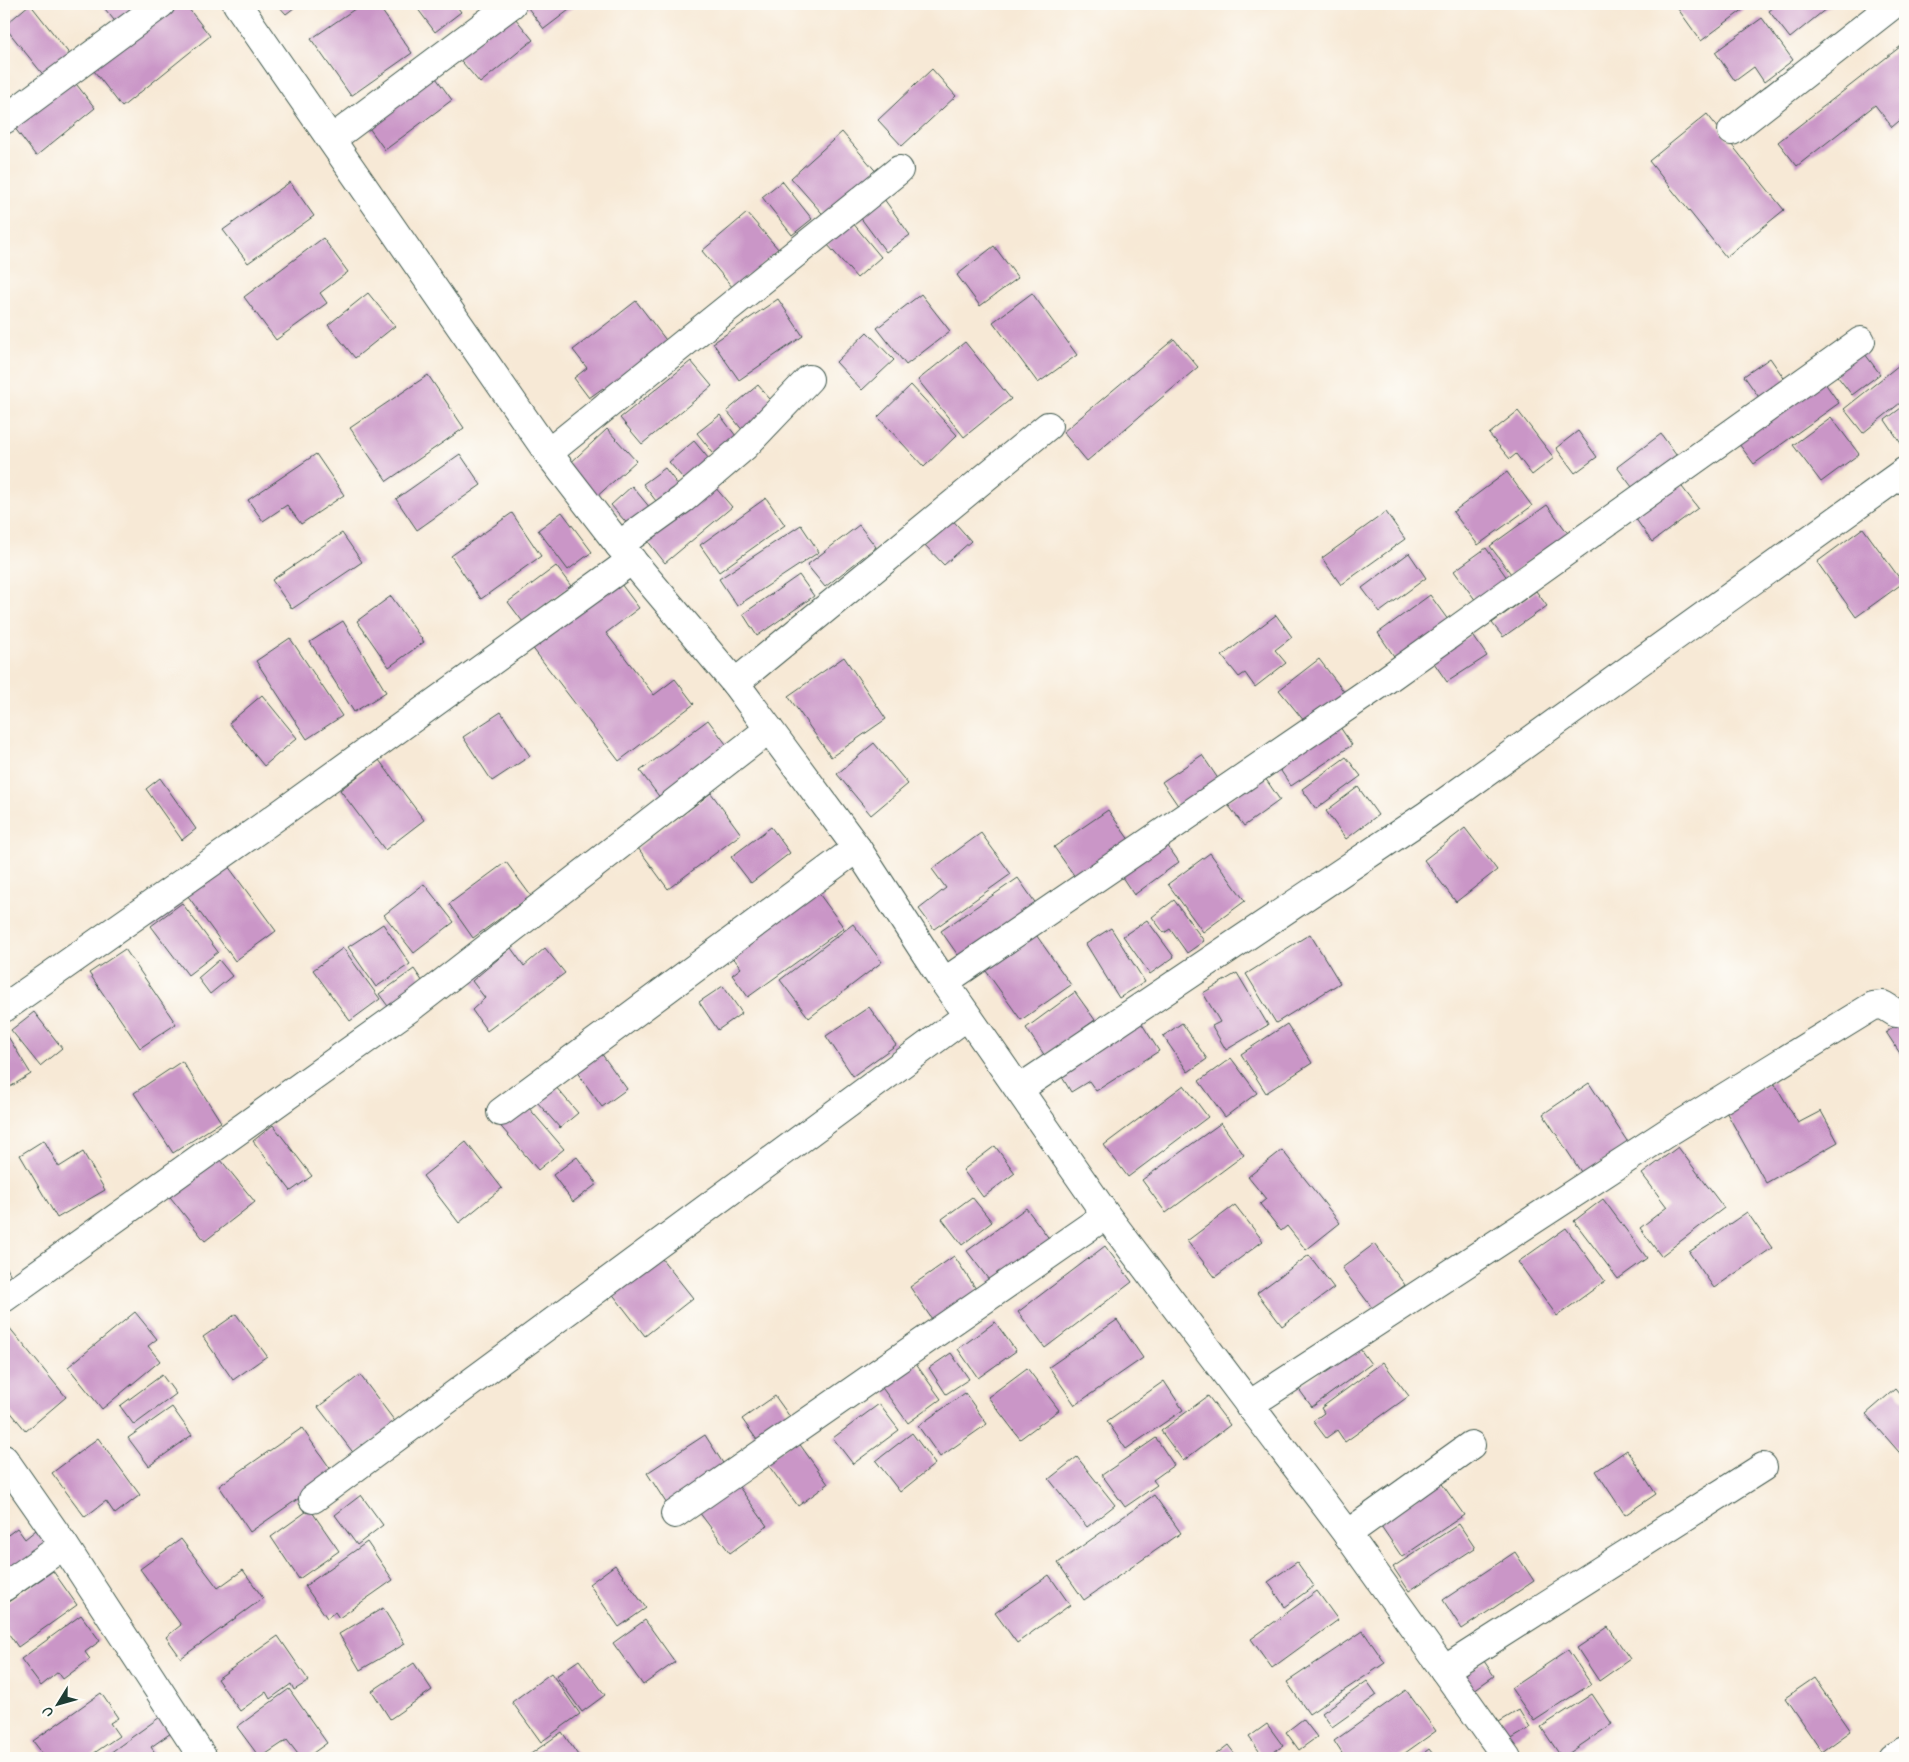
<svg xmlns="http://www.w3.org/2000/svg" width="1909" height="1762" viewBox="0 0 1909 1762" font-family="Mynerve,sans-serif">
<style>
.building{fill:#ca96c7}
.lines{fill:none;stroke-linecap:round;stroke-linejoin:round}
.minor-casing{stroke:#3f574c;stroke-width:30}
.minor{stroke:#fff;stroke-width:28}
</style>
<rect width="100%" height="100%" fill="#fdfcf7"/>
<filter id="ink" filterUnits="userSpaceOnUse"><feTurbulence type="fractalNoise" baseFrequency=".02" numOctaves="2"/><feDisplacementMap in="SourceGraphic" scale="10" xChannelSelector="R" yChannelSelector="G"/><feConvolveMatrix kernelMatrix="1 2 1 2 8 2 1 2 1" color-interpolation-filters="sRGB"/></filter>
<filter id="wash" filterUnits="userSpaceOnUse"><feTurbulence type="fractalNoise" baseFrequency=".0096" numOctaves="4" result="noise"/><feDisplacementMap in="SourceGraphic" scale="20" xChannelSelector="R" yChannelSelector="G"/><feGaussianBlur stdDeviation="1.12" result="paint"/><feColorMatrix in="noise" values="0 0 0 0 0 0 0 0 0 0 0 0 0 0 0 0 0 1.4 0 .05"/><feComposite in="paint" operator="in"/></filter>
<g filter="url(#wash)">
<rect width="100%" height="100%" fill="#f7e9d6"/>
<g id="blocks">
<!-- building -->
<g class="building">
<path d="M30,4l41,52 -26,21 -41,-51z"/>
<path d="M101,4h45l-28,21z"/>
<path d="M170,4h15l25,32 -88,71 -31,-40z"/>
<path d="M277,4h22l-13,10z"/>
<path d="M362,4h15l35,49 -61,43 -40,-57z"/>
<path d="M414,4h41l6,8 -26,20z"/>
<path d="M525,4h52l-33,25z"/>
<path d="M1686,4h61l1,2 -47,35 -23,-32z"/>
<path d="M1778,4h54l-42,34 -21,-27z"/>
<path d="M511,13l22,27 -53,43 -23,-27z"/>
<path d="M1762,18l31,42 -29,22 -10,-15 -19,14 -20,-29z"/>
<path d="M1905,43v38l-6,5 6,9v21l-13,11 -17,-22 -78,61 -19,-24z"/>
<path d="M932,69l24,27 -54,50 -24,-26z"/>
<path d="M431,71l21,29 -67,50 -21,-29z"/>
<path d="M73,80l22,28 -59,48 -22,-29z"/>
<path d="M1707,114l77,96 -58,47 -77,-96z"/>
<path d="M842,132l37,43 -51,45 -37,-42z"/>
<path d="M782,181l30,38 -20,16 -30,-38z"/>
<path d="M290,182l24,34 -66,47 -25,-33z"/>
<path d="M884,199l26,36 -24,17 -26,-35z"/>
<path d="M747,213l32,37 -46,38 -31,-37z"/>
<path d="M852,222l29,35 -24,21 -30,-34z"/>
<path d="M323,238l25,34 -28,21 7,10 -51,37 -32,-43z"/>
<path d="M994,246l24,32 -38,28 -23,-31z"/>
<path d="M368,293l27,33 -40,32 -27,-33z"/>
<path d="M1032,293l45,62 -39,28 -45,-61z"/>
<path d="M921,294l29,37 -44,34 -29,-37z"/>
<path d="M778,299l25,37 -64,44 -26,-37z"/>
<path d="M636,301l36,47 -63,48 -6,-8 -14,10 -15,-20 13,-10 -14,-18z"/>
<path d="M867,332l27,28 -32,30 -26,-28z"/>
<path d="M1174,339l24,28 -111,94 -24,-29z"/>
<path d="M965,342l46,57 -47,38 -46,-57z"/>
<path d="M1862,350l18,24 -28,21 -18,-23z"/>
<path d="M1770,358l18,26 -25,19 -19,-27z"/>
<path d="M691,361l21,25 -70,58 -22,-26z"/>
<path d="M1904,361l1,38 -42,34 -19,-24z"/>
<path d="M428,375l36,53 -77,53 -37,-53z"/>
<path d="M1822,379l17,24 -85,61 -18,-24z"/>
<path d="M758,385l17,20 -31,27 -17,-21z"/>
<path d="M911,385l46,50 -33,32 -46,-50z"/>
<path d="M1905,405v38l-3,2 -17,-25z"/>
<path d="M1518,411l36,47 -22,17 -16,-21 -6,5 -21,-25z"/>
<path d="M720,415l19,25 -22,18 -20,-25z"/>
<path d="M1831,417l28,37 -38,28 -28,-37z"/>
<path d="M607,429l29,32 -43,39 -29,-31z"/>
<path d="M1578,431l19,26 -22,16 -19,-25z"/>
<path d="M1661,434l18,25 -44,32 -18,-24z"/>
<path d="M694,441l20,24 -25,20 -20,-23z"/>
<path d="M316,454l28,41 -43,29 -14,-19 -24,16 -15,-21z"/>
<path d="M460,454l21,31 -64,45 -21,-31z"/>
<path d="M665,468l16,21 -22,16 -16,-21z"/>
<path d="M1507,472l25,34 -54,39 -25,-33z"/>
<path d="M708,479l24,28 -67,56 -22,-28z"/>
<path d="M1676,479l22,29 -46,34 -21,-30z"/>
<path d="M632,486l19,23 -21,18 -19,-22z"/>
<path d="M766,498l19,27 -66,47 -19,-27z"/>
<path d="M1547,505l26,35 -22,16 -6,-7 -34,25 -21,-28z"/>
<path d="M562,512l30,40 -24,18 -30,-40z"/>
<path d="M1386,512l19,27 -64,46 -19,-27z"/>
<path d="M512,513l29,43 -60,43 -30,-43z"/>
<path d="M950,517l21,24 -27,24 -21,-22z"/>
<path d="M801,525l18,27 -82,54 -18,-27z"/>
<path d="M859,525l17,22 -51,40 -18,-22z"/>
<path d="M1863,528l40,55 -47,34 -39,-55z"/>
<path d="M342,533l20,29 -70,47 -20,-29z"/>
<path d="M1486,548l24,34 -31,23 -25,-34z"/>
<path d="M1409,553l17,25 -46,34 -18,-24z"/>
<path d="M556,566l15,20 -48,36 -15,-20z"/>
<path d="M799,575l15,21 -57,40 -14,-22z"/>
<path d="M615,576l24,32 -33,25 48,62 21,-16 19,25 -75,57 -91,-119z"/>
<path d="M1536,591l11,15 -44,31 -11,-14z"/>
<path d="M1430,595l21,29 -53,38 -20,-29z"/>
<path d="M391,596l33,46 -35,25 -32,-46z"/>
<path d="M1276,615l16,22 -17,13 11,13 -31,24 -10,-14 -6,4 -17,-21z"/>
<path d="M343,621l43,71 -32,20 -44,-70z"/>
<path d="M1472,634l15,22 -40,26 -15,-22z"/>
<path d="M290,638l52,78 -35,23 -51,-78z"/>
<path d="M844,657l42,62 -55,38 -43,-61z"/>
<path d="M1319,659l29,38 -39,30 -30,-37z"/>
<path d="M262,695l35,43 -33,28 -35,-43z"/>
<path d="M501,712l29,44 -38,25 -29,-44z"/>
<path d="M708,720l21,28 -68,51 -21,-28z"/>
<path d="M1338,724l14,21 -61,41 -14,-21z"/>
<path d="M874,743l34,41 -37,31 -34,-41z"/>
<path d="M1202,755l17,25 -40,27 -17,-25z"/>
<path d="M1346,757l15,19 -45,33 -14,-20z"/>
<path d="M379,760l45,60 -39,30 -45,-60z"/>
<path d="M1263,775l17,25 -36,26 -18,-24z"/>
<path d="M160,778l36,51 -14,11 -36,-51z"/>
<path d="M1358,787l20,28 -32,24 -20,-28z"/>
<path d="M711,793l30,41 -73,55 -30,-41z"/>
<path d="M1108,810l24,34 -54,37 -24,-34z"/>
<path d="M771,827l19,26 -39,30 -20,-26z"/>
<path d="M1465,828l32,42 -41,32 -32,-42z"/>
<path d="M981,833l30,41 -77,55 -15,-20 27,-21 -14,-19z"/>
<path d="M1165,842l14,20 -45,33 -14,-21z"/>
<path d="M1210,853l35,48 -42,31 -35,-48z"/>
<path d="M225,862l51,69 -41,30 -50,-69z"/>
<path d="M506,862l25,34 -58,42 -24,-34z"/>
<path d="M1018,878l21,30 -77,53 -21,-30z"/>
<path d="M424,884l30,38 -40,31 -30,-38z"/>
<path d="M812,884l32,44 -96,69 -16,-22 9,-7 -16,-21z"/>
<path d="M1174,900l30,41 -17,12 -17,-24 -6,4 -12,-16z"/>
<path d="M182,903l36,49 -30,23 -37,-49z"/>
<path d="M1147,920l27,37 -24,17 -27,-38z"/>
<path d="M383,924l27,40 -34,23 -28,-40z"/>
<path d="M853,924l29,38 -73,56 -29,-38z"/>
<path d="M1111,928l34,54 -26,16 -33,-54z"/>
<path d="M1032,929l39,56 -50,35 -40,-56z"/>
<path d="M1310,934l30,49 -64,40 -30,-49z"/>
<path d="M343,948l37,51 -30,22 -37,-51z"/>
<path d="M511,948l13,18 21,-18 20,25 -78,58 -15,-21 13,-12 -13,-17z"/>
<path d="M125,949l51,75 -36,24 -51,-75z"/>
<path d="M219,960l13,16 -22,18 -12,-16z"/>
<path d="M414,969l11,16 -35,24 -11,-15z"/>
<path d="M1237,973l31,52 -42,25 -14,-24 8,-4 -17,-29z"/>
<path d="M723,986l19,27 -24,17 -19,-28z"/>
<path d="M1075,992l20,28 -50,36 -19,-28z"/>
<path d="M869,1007l27,38 -43,31 -27,-40z"/>
<path d="M34,1012l28,36 -22,18 -29,-36z"/>
<path d="M1905,1019v42l-19,-29z"/>
<path d="M1140,1021l19,30 -63,40 -7,-10 -18,11 -12,-20z"/>
<path d="M1182,1023l25,36 -19,13 -25,-36z"/>
<path d="M1287,1024l25,39 -46,30 -25,-39z"/>
<path d="M4,1030l27,44 -26,16 -1,-2z"/>
<path d="M601,1053l26,36 -25,18 -26,-36z"/>
<path d="M1231,1058l26,35 -32,24 -26,-36z"/>
<path d="M182,1061l39,61 -48,31 -39,-60z"/>
<path d="M1773,1081l25,42 23,-12 17,31 -72,41 -42,-75z"/>
<path d="M1589,1083l40,61 -46,31 -40,-61z"/>
<path d="M1184,1085l24,32 -80,60 -24,-32z"/>
<path d="M555,1086l23,27 -18,15 -23,-26z"/>
<path d="M522,1100l42,49 -26,21 -41,-48z"/>
<path d="M1221,1123l23,32 -78,58 -24,-33z"/>
<path d="M273,1125l39,51 -21,15 -38,-50z"/>
<path d="M44,1140l15,27 24,-15 22,38 -48,28 -37,-63z"/>
<path d="M466,1142l36,46 -43,35 -36,-47z"/>
<path d="M995,1146l20,27 -32,24 -20,-27z"/>
<path d="M1678,1147l46,61 -63,48 -21,-28 27,-21 -25,-33z"/>
<path d="M1282,1150l58,73 -34,27 -19,-24 -6,5 -21,-27 6,-5 -18,-22z"/>
<path d="M216,1154l39,48 -50,39 -38,-48z"/>
<path d="M577,1157l20,27 -24,18 -20,-27z"/>
<path d="M972,1197l20,25 -30,23 -20,-26z"/>
<path d="M1603,1199l44,59 -29,21 -44,-58z"/>
<path d="M1235,1205l28,36 -48,36 -28,-36z"/>
<path d="M1026,1208l25,33 -59,43 -25,-33z"/>
<path d="M1747,1212l25,36 -58,40 -25,-36z"/>
<path d="M1566,1228l39,53 -48,35 -39,-54z"/>
<path d="M1374,1244l31,41 -32,24 -31,-41z"/>
<path d="M1105,1246l27,36 -87,66 -27,-36z"/>
<path d="M658,1254l35,44 -48,38 -34,-44z"/>
<path d="M1309,1255l25,33 -52,38 -25,-33z"/>
<path d="M954,1256l24,36 -44,30 -24,-35z"/>
<path d="M4,1262l7,14 -7,4z"/>
<path d="M135,1312l22,27 -9,7 12,15 -58,48 -34,-42z"/>
<path d="M236,1314l31,42 -34,24 -30,-43z"/>
<path d="M1117,1320l26,38 -68,47 -26,-38z"/>
<path d="M4,1321l62,76 -40,34 -22,-27z"/>
<path d="M995,1322l21,29 -38,27 -20,-29z"/>
<path d="M1357,1345l14,19 -59,43 -14,-19z"/>
<path d="M951,1353l18,26 -23,15 -17,-26z"/>
<path d="M913,1360l28,39 -33,24 -28,-38z"/>
<path d="M1383,1362l26,34 -64,46 -8,-12 -11,8 -13,-17 11,-8 -3,-5z"/>
<path d="M1027,1368l32,42 -39,29 -32,-42z"/>
<path d="M162,1375l14,19 -42,31 -14,-19z"/>
<path d="M360,1375l37,49 -42,31 -37,-48z"/>
<path d="M1164,1381l19,29 -57,39 -19,-28z"/>
<path d="M1895,1389l10,12v58l-39,-45z"/>
<path d="M965,1393l22,31 -47,33 -22,-31z"/>
<path d="M775,1396l20,28 -33,23 -20,-28z"/>
<path d="M1208,1396l22,29 -47,36 -22,-30z"/>
<path d="M879,1404l20,26 -46,34 -20,-26z"/>
<path d="M172,1407l20,28 -43,31 -21,-28z"/>
<path d="M302,1428l32,46 -84,58 -31,-46z"/>
<path d="M912,1433l23,31 -35,28 -24,-31z"/>
<path d="M705,1435l23,36 -58,38 -23,-36z"/>
<path d="M98,1438l42,57 -25,19 -9,-13 -21,16 -33,-44z"/>
<path d="M1156,1438l18,27 -21,15 4,5 -32,22 -23,-32z"/>
<path d="M796,1439l32,45 -30,22 -32,-44z"/>
<path d="M1627,1450l29,44 -31,21 -29,-44z"/>
<path d="M1077,1457l38,48 -28,22 -38,-48z"/>
<path d="M1440,1481l24,34 -62,42 -23,-34z"/>
<path d="M737,1484l30,42 -37,27 -31,-41z"/>
<path d="M361,1495l22,30 -26,20 -22,-30z"/>
<path d="M1154,1495l27,38 -97,67 -26,-37z"/>
<path d="M310,1509l29,42 -40,28 -28,-42z"/>
<path d="M1459,1524l16,24 -66,43 -16,-24z"/>
<path d="M17,1528l8,11 11,-9 12,16 -44,32v-40z"/>
<path d="M181,1539l37,49 25,-18 20,28 -82,60 -15,-21 15,-12 -41,-56z"/>
<path d="M367,1542l26,38 -54,38 -4,-6 -8,6 -22,-32z"/>
<path d="M1515,1552l19,29 -72,48 -19,-29z"/>
<path d="M1297,1562l17,24 -29,21 -17,-25z"/>
<path d="M615,1565l31,43 -27,19 -30,-43z"/>
<path d="M53,1571l24,34 -59,42 -14,-20v-22z"/>
<path d="M1049,1575l21,30 -53,38 -22,-30z"/>
<path d="M1317,1591l21,29 -66,48 -21,-29z"/>
<path d="M383,1608l22,36 -45,26 -21,-36z"/>
<path d="M81,1615l19,26 -15,11 5,7 -27,20 -5,-7 -17,14 -20,-27z"/>
<path d="M645,1620l30,42 -32,23 -30,-42z"/>
<path d="M1608,1627l22,32 -31,22 -22,-33z"/>
<path d="M1363,1631l22,32 -76,51 -22,-32z"/>
<path d="M278,1636l31,45 -15,9 -3,-6 -21,15 -4,-7 -26,19 -23,-32z"/>
<path d="M1568,1650l23,34 -57,37 -23,-33z"/>
<path d="M579,1660l26,35 -23,17 -26,-36z"/>
<path d="M1484,1661l10,15 -20,14 -11,-15z"/>
<path d="M414,1663l18,27 -42,29 -18,-28z"/>
<path d="M551,1673l29,41 -39,28 -29,-40z"/>
<path d="M1814,1678l37,53 -29,21 -37,-54z"/>
<path d="M1367,1681l10,14 -45,32 -10,-14z"/>
<path d="M289,1689l38,54 -21,15h-5l-14,-18 -27,18 -23,-31z"/>
<path d="M1406,1690l30,41 -38,27h-53l-11,-17z"/>
<path d="M101,1693l17,25 -8,5 9,13 -32,22h-41l-13,-17z"/>
<path d="M1592,1694l20,30 -50,34 -21,-31z"/>
<path d="M1519,1710l11,18 -25,15 -11,-18z"/>
<path d="M160,1717l11,16 -20,14 8,11h-56z"/>
<path d="M1303,1719l14,18 -18,13 -13,-18z"/>
<path d="M1267,1724l16,22 -19,12 -15,-21z"/>
<path d="M562,1732l18,26h-55z"/>
<path d="M1228,1745l10,13h-27z"/>
<path d="M1429,1749l7,9h-19z"/>
</g>
</g>
</g>
<g filter="url(#ink)">
<use href="#blocks" fill-opacity="0" stroke="#3f574c" stroke-width="1"/>
<g class="lines">
<defs>
<g id="minor">
<path d="M237,4l311,449 71,92 116,138 122,165 87,134 162,233 241,319 160,224"/>
<path d="M4,120l157,-116"/>
<path d="M1732,131l162,-127"/>
<path d="M332,139l180,-135"/>
<path d="M548,453l351,-283"/>
<path d="M619,545l64,-46 62,-53 64,-67"/>
<path d="M735,683l313,-257"/>
<path d="M944,982l442,-302 475,-339"/>
<path d="M4,1008l258,-181 370,-267"/>
<path d="M1019,1089l408,-274 478,-344"/>
<path d="M501,1112l356,-264"/>
<path d="M4,1298l410,-293 355,-276"/>
<path d="M1249,1405l416,-271 208,-128 10,-1 13,8"/>
<path d="M4,1459l60,86 139,213"/>
<path d="M313,1499l654,-483"/>
<path d="M675,1514l431,-299"/>
<path d="M1347,1534l124,-89"/>
<path d="M4,1587l60,-42"/>
<path d="M1444,1670l319,-203"/>
<path d="M1892,1758l13,-7"/>
</g>
</defs>
<!-- minor casing -->
<use href="#minor" class="minor-casing"/>
<!-- minor -->
<use href="#minor" class="minor"/>
</g>
</g>
<!-- margin -->
<rect width="1909" height="1762" fill="none" stroke="#fdfcf7" stroke-width="20"/>
<!-- north arrow -->
<g transform="translate(58 1704) rotate(233)" stroke="#fdfcf7" stroke-width="4" paint-order="stroke">
<path d="M0-4L9 19L0 12L-9 19Z" fill="#1f3d34"/>
<text y="-8" font-size="14" font-weight="bold" text-anchor="middle" fill="#1f3d34">U</text>
</g>
</svg>
